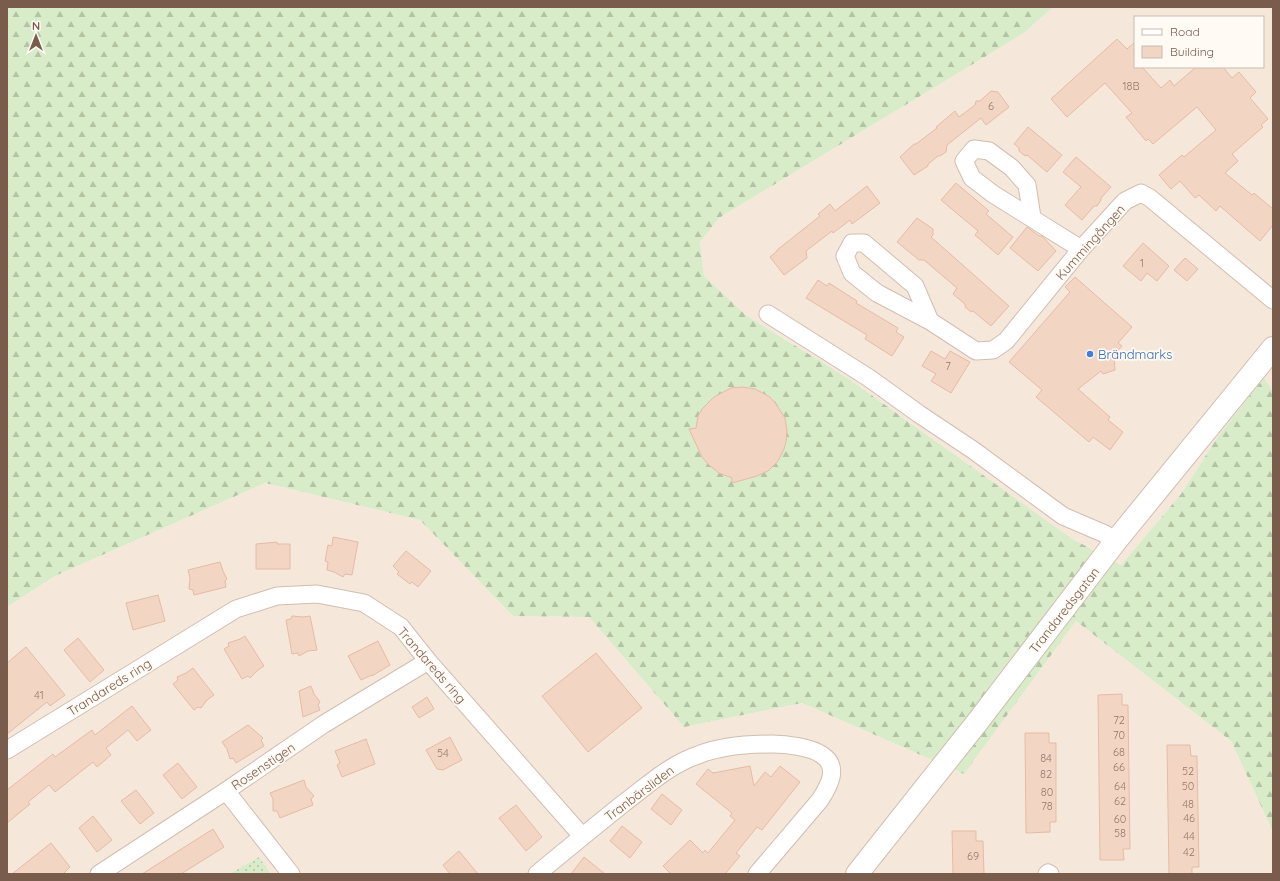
<svg xmlns="http://www.w3.org/2000/svg" width="1280" height="881" viewBox="0 0 1280 881" font-family="Quicksand,sans-serif">
<style>
.residential{fill:#f5e8da;fill-rule:evenodd}
.forest{fill:url(#forest-firs)}
.park{fill:url(#park-dots)}
.building{fill:#f3d5c3;stroke:#e6bba3}
.lines{fill:none;stroke-linecap:round;stroke-linejoin:round}
.minor-casing{stroke:#d1beb0;stroke-width:19}
.tertiary-casing{stroke:#d1beb0;stroke-width:24}
.minor{stroke:#fff;stroke-width:17}
.tertiary{stroke:#fff;stroke-width:22}
.shop-dot{fill:#3f7fe0;stroke:#fffaf3;stroke-width:1.5}
.labels{text-anchor:middle;stroke-width:3.5;stroke-linejoin:round;paint-order:stroke}
.number-label{font-size:11px;fill:#987a6a}
.street-label{font-size:13px;fill:#7a5c4d;stroke:#fffaf3}
.shop-label{font-size:13px;fill:#366cbe;stroke:#fffaf3;text-anchor:start}
</style>
<defs>
<pattern id="forest-firs" width="22" height="20" patternUnits="userSpaceOnUse"><rect width="22" height="20" fill="#d8ecc9"/><path d="M5 1l3.5 6h-7zM16 11l3.5 6h-7z" fill="#b4c2a5"/></pattern>
<pattern id="park-dots" width="8" height="8" patternUnits="userSpaceOnUse"><rect width="8" height="8" fill="#d8ecc9"/><path d="M2 2h.1M6 6h.1" fill="none" stroke="#b4c2a5" stroke-width="1.8" stroke-linecap="round"/></pattern>
</defs>
<rect width="100%" height="100%" fill="#fdf6ec"/>
<!-- residential -->
<g class="residential">
<path d="M1053,7h220v384l-9,-12 -45,56 -38,59 -60,71 -50,-27 -225,-161 -99,-61 -43,-40 -4,-34 19,-24 305,-185zM1135,17h128v50h-128z"/>
<path d="M265,483l155,37 93,96 76,1 95,110 118,-24 162,71 112,-153 155,120 42,91v42h-1002l-12,-17 -30,17h-222v-267l48,-31z"/>
</g>
<!-- forest -->
<path class="forest" d="M7,7h1046l-29,26 -305,185 -19,24 4,34 43,40 99,61 225,161 50,27 60,-71 38,-59 45,-57 9,13v441l-42,-91 -155,-120 -112,153 -162,-71 -118,24 -95,-110 -76,-1 -93,-96 -155,-37 -210,93 -48,31z"/>
<!-- park -->
<path class="park" d="M259,857l12,17h-42z"/>
<!-- building -->
<g class="building">
<path d="M1117,39l10,10 8,-7v25h7l19,21 9,-8 4,6 22,-19h27l9,11 7,-6 17,20 -6,6 18,21 -7,6 2,2 -31,27 6,7 -13,12 27,22 2,-2 19,16v16l-13,16 -40,-35 -4,5 -17,-16 -4,3 -15,-17 -9,8 -12,-14 23,-20 2,2 32,-27 -19,-23 -44,37 -5,-5 -2,2 -20,-24 6,-4 -27,-30 -38,34 -16,-18z"/>
<path d="M991,91l7,1 11,15 -23,18 -5,-7 -34,27 -1,7 -6,4h-2l-10,8v2l-14,9 -14,-18 14,-13h2l21,-16 -1,-1 19,-16 4,6 16,-12 1,-4h4z"/>
<path d="M1028,127l34,28 -15,17 -20,-17 -2,1 -6,-5v-3l-5,-4z"/>
<path d="M1076,157l35,30 -10,11v2l-4,6h-3l-12,14 -17,-15 16,-18 -18,-15z"/>
<path d="M956,183l33,28 -3,3 27,23 -15,18 -23,-20 3,-4 -37,-31z"/>
<path d="M867,186l13,17 -28,21 -2,-4 -17,13 -1,-2 -26,20 1,7 -23,17 -14,-18 7,-6v-1l43,-34 -2,-2 12,-10 5,7z"/>
<path d="M917,218l16,11v6l-2,2 78,69 -18,20 -18,-15 -2,1 -6,-5v-3l-12,-10 4,-6 -33,-28h-5l-22,-18z"/>
<path d="M1027,227l12,9h3l14,15 -18,20 -28,-23z"/>
<path d="M1143,243l26,23 -12,15 -10,-8 -6,8 -18,-15z"/>
<path d="M1185,258l13,11 -11,12 -13,-11z"/>
<path d="M1075,277l57,50 -14,16 4,3 -8,9 1,15 -12,4 -2,-3 -23,18 32,28 -2,3 15,12 -13,18 -17,-13 -4,5 -53,-45 6,-7 -33,-28 61,-70 -5,-5z"/>
<path d="M818,280l9,6 2,-3 28,18 -1,2 42,25 -2,4 8,5 -12,19 -27,-17 2,-4 -61,-37z"/>
<path d="M931,351l14,8 5,-8 20,11 -19,31 -20,-12 5,-7 -14,-8z"/>
<path d="M742,387l13,2 15,8 6,7 9,14 2,13 -1,11 -2,7 -6,12 -10,10 -11,5 -25,7v-5l-13,-5 -10,-8 -7,-8 -13,-28 7,-1 2,-12 4,-7 12,-12 17,-9z"/>
<path d="M333,537l25,5 -6,33 -7,-1 -2,3 -9,-5 -7,-2 1,-8 -3,-1 3,-16 4,1z"/>
<path d="M277,542v2h13v25h-34v-25z"/>
<path d="M406,551l25,20 -13,16 -6,-5 -2,2 -13,-10 2,-2 -6,-6z"/>
<path d="M220,562l3,9 4,8 -2,2 1,6 -32,8 -1,-5 -4,-1 1,-11 -2,-8z"/>
<path d="M158,595l7,26 -32,9 -7,-27z"/>
<path d="M292,616l11,1 7,-1 7,34 -9,1 -9,5 -1,-3 -6,1 -6,-34 5,-1z"/>
<path d="M245,636l19,30 -6,4 -8,8 -2,-2 -6,3 -18,-30 5,-3 -1,-3 12,-4z"/>
<path d="M78,638l26,32 -14,12 -26,-32z"/>
<path d="M378,641l12,24 -18,11v-1l-11,5 -13,-24z"/>
<path d="M26,647l39,48 -15,11 -3,-4 -40,32v-71z"/>
<path d="M596,653l46,55 -54,44 -46,-56z"/>
<path d="M193,668l21,27 -7,5 -6,8 -3,-1 -4,3 -21,-26 5,-4 -1,-3 9,-4z"/>
<path d="M311,686l3,8 6,8 -2,3 2,5 -17,7 -4,-26z"/>
<path d="M1122,694v11h6l2,144h-7l1,11h-24l-2,-165z"/>
<path d="M427,697l7,12 -15,9 -7,-11z"/>
<path d="M132,706l19,24 -14,11 -9,-11 -22,18 5,7 -14,12 -4,-5 -38,30 -6,-7 -21,17 2,2 -23,19v-33l46,-36 2,3 37,-27 3,5z"/>
<path d="M248,725l15,13 -2,2 3,6 -28,17 -3,-5 -3,1 -3,-10 -5,-7z"/>
<path d="M1025,733h24v10h7v79h-6v10l-24,1z"/>
<path d="M450,737l12,23 -19,10 -6,-1 -11,-19z"/>
<path d="M366,739l9,25 -33,13 -5,-12 3,-2 -5,-12z"/>
<path d="M1167,745h23l1,11h6l2,111h-7v7h-23z"/>
<path d="M178,763l19,24 -15,12 -19,-24z"/>
<path d="M750,766l4,20 11,-14 6,5 9,-11 20,16 -38,48 -5,-3 -21,26 4,3 -15,18h-54l-8,-8 27,-26 13,13 2,-3 3,3 27,-33 -5,-4 2,-3 -36,-29 12,-15 5,4z"/>
<path d="M304,780l2,7 8,9 -3,3 2,6 -33,13 -3,-7h-4v-12l-3,-6z"/>
<path d="M136,790l18,23 -14,11 -19,-23z"/>
<path d="M662,794l20,16 -11,15 -20,-16z"/>
<path d="M516,805l26,32 -16,14 -27,-33z"/>
<path d="M93,816l19,24 -15,12 -18,-24z"/>
<path d="M622,826l20,16 -12,16 -20,-17z"/>
<path d="M213,829l11,18 -43,27h-39z"/>
<path d="M952,831h24v10h7l1,33h-31z"/>
<path d="M51,843l19,24 -7,7h-51z"/>
<path d="M459,851l19,23h-28l-7,-9z"/>
<path d="M584,857l21,17h-34z"/>
</g>
<g class="lines">
<defs>
<g id="minor">
<path d="M1032,217l-5,-32 -15,-17 -23,-17 -15,-2 -10,12 8,17 21,16 88,55"/>
<path d="M768,314l101,64 50,36 54,36 90,66 42,18 10,8"/>
<path d="M930,321l-15,-35 -51,-43h-12l-7,13 7,17 25,20 53,28 46,30 17,-1 13,-9 75,-92 44,-48 16,-8 9,5 123,102"/>
<path d="M7,750l229,-141 41,-13 40,-2 47,9 37,24 27,34 154,175"/>
<path d="M226,791l65,83"/>
<path d="M99,874l127,-83 98,-67 104,-63"/>
<path d="M537,874c29,-24 58,-48 87,-71 24,-18 45,-38 74,-48 23,-9 49,-11 74,-11 14,0 39,3 50,11 18,12 7,31 -2,45l-63,74"/>
<path d="M1047,874l1,-1 2,1"/>
</g>
<path id="tertiary" d="M857,874l122,-154 136,-178 158,-194"/>
</defs>
<!-- minor casing -->
<use href="#minor" class="minor-casing"/>
<!-- tertiary casing -->
<use href="#tertiary" class="tertiary-casing"/>
<!-- minor -->
<use href="#minor" class="minor"/>
<!-- tertiary -->
<use href="#tertiary" class="tertiary"/>
</g>
<!-- markers -->
<circle class="shop-dot" cx="1090" cy="354" r="4"/>
<g class="labels">
<!-- number labels -->
<g class="number-label">
<text x="1131" y="90">18B</text>
<text x="991" y="110">6</text>
<text x="1142" y="267">1</text>
<text x="948" y="370">7</text>
<text x="39" y="699">41</text>
<text x="1119" y="724">72</text>
<text x="1119" y="739">70</text>
<text x="1119" y="756">68</text>
<text x="443" y="757">54</text>
<text x="1046" y="762">84</text>
<text x="1119" y="771">66</text>
<text x="1188" y="775">52</text>
<text x="1046" y="778">82</text>
<text x="1120" y="790">64</text>
<text x="1188" y="790">50</text>
<text x="1047" y="796">80</text>
<text x="1120" y="805">62</text>
<text x="1188" y="808">48</text>
<text x="1047" y="810">78</text>
<text x="1189" y="822">46</text>
<text x="1120" y="823">60</text>
<text x="1120" y="837">58</text>
<text x="1189" y="840">44</text>
<text x="1189" y="856">42</text>
<text x="973" y="860">69</text>
</g>
<!-- street labels -->
<g class="street-label">
<text transform="translate(1090 242) rotate(-48)" y="5">Kummingången</text>
<text transform="translate(1064 610) rotate(-52)" y="5">Trandaredsgatan</text>
<text transform="translate(432 665) rotate(49)" y="5">Trandareds ring</text>
<text transform="translate(109 687) rotate(-32)" y="5">Trandareds ring</text>
<text transform="translate(263 766) rotate(-34)" y="5">Rosenstigen</text>
<text transform="translate(639 793) rotate(-37)" y="5">Tranbärsliden</text>
</g>
<!-- shop labels -->
<g class="shop-label">
<text x="1098" y="359">Brändmarks</text>
</g>
</g>
<!-- border -->
<rect width="1280" height="881" fill="none" stroke="#7a5c4d" stroke-width="16"/>
<!-- legend -->
<rect x="1134" y="16" width="130" height="52" fill="#fffaf3" stroke="#cabbb1"/>
<rect x="1142" y="29" width="20" height="6" fill="#ffffff" stroke="#cabbb1"/>
<text x="1170" y="36" font-size="12" fill="#7a5c4d">Road</text>
<rect x="1142" y="46" width="20" height="12" fill="#f3d5c3" stroke="#cabbb1"/>
<text x="1170" y="56" font-size="12" fill="#7a5c4d">Building</text>
<!-- north arrow -->
<g transform="translate(36 36)" stroke="#fffaf3" stroke-width="3" paint-order="stroke">
<path d="M0-3L7 15L0 10L-7 15Z" fill="#7a5c4d"/>
<text y="-6" font-size="11" font-weight="bold" text-anchor="middle" fill="#7a5c4d">N</text>
</g>
</svg>
